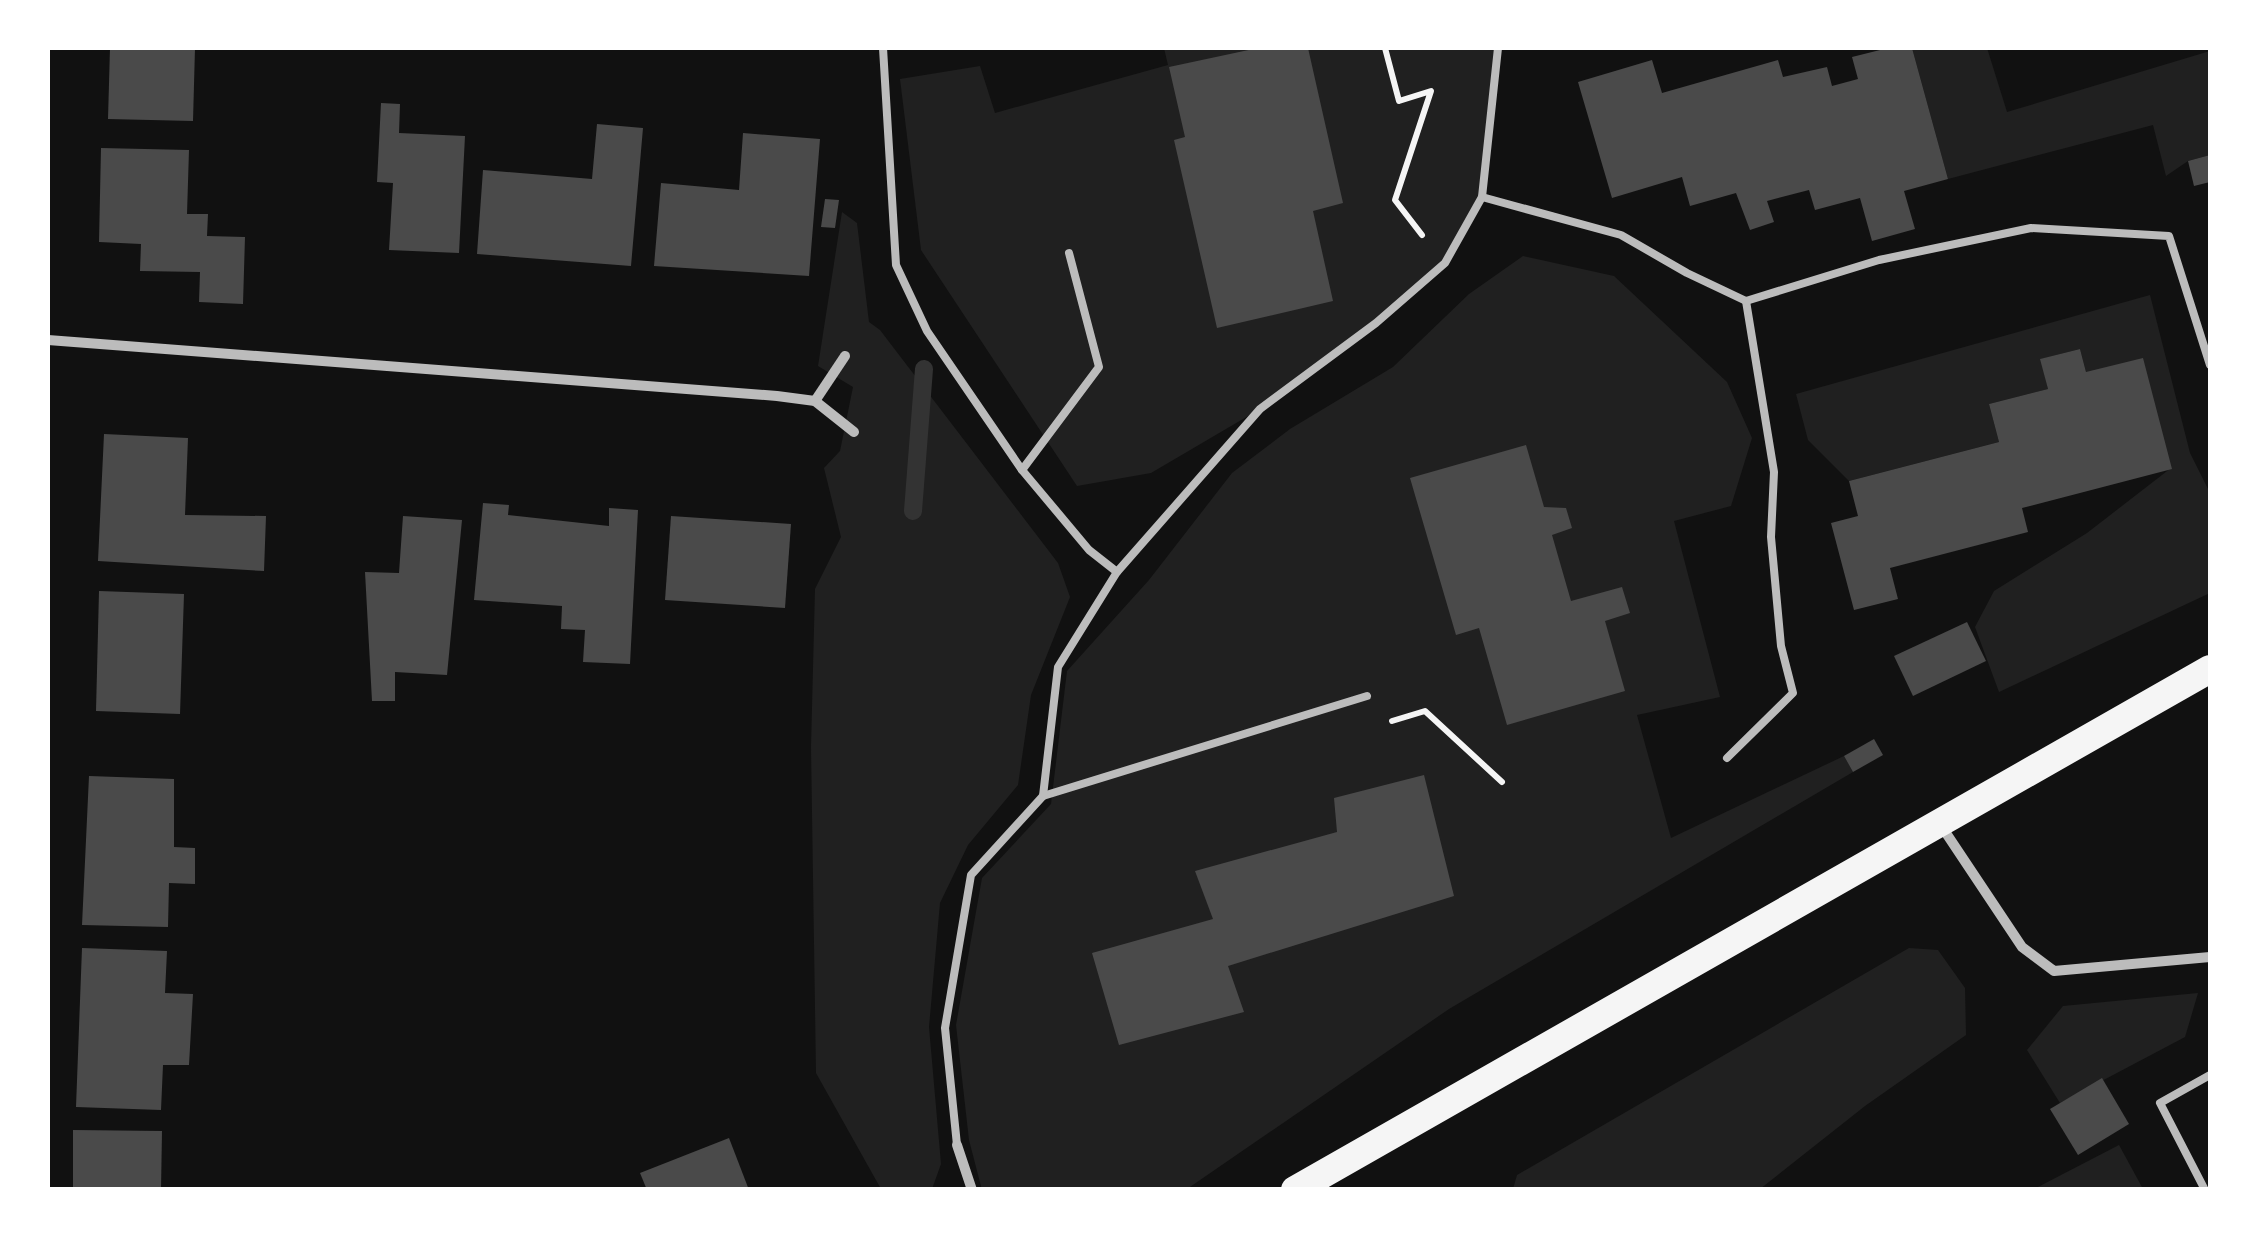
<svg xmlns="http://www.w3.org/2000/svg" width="2258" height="1237" viewBox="0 0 2258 1237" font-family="Helvetica,sans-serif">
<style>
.green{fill:#202020}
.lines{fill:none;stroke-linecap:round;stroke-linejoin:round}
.stream{stroke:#333;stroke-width:18}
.building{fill:#4a4a4a}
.path{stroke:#f5f5f5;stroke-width:6}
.service{stroke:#bcbcbc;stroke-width:8}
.minor{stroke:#bcbcbc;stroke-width:10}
.trunk{stroke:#f5f5f5;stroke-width:28}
</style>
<rect width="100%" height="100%" fill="#111"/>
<!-- green -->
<g class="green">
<path d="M1164,48h334l-16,149 -37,66 -69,60 -116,86 -109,64 -74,13 -156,-236 -21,-171 80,-13 15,47 173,-48z"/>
<path d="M1912,48h75l20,64 203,-61v104l-22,6 -22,15 -13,-51 -205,54z"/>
<path d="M842,212l15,11 12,99 11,8 178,233 12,34 -39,98 -13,90 -50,60 -28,58 -11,124 12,137 -9,25h-51l-65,-116 -5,-326 4,-158 26,-52 -17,-69 16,-17 13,-64 -35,-21z"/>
<path d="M1523,256l91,20 113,106 25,56 -21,68 -57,15 46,176 -83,18 34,123 173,-82 9,16 -404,237 -262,180 -205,1 -13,-50 -13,-115 26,-147 69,-74 16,-133 82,-91 83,-107 58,-44 103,-62 76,-73z"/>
<path d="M2150,295l40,158 20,40v100l-211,99 -24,-65 19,-36 93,-58 84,-65 -85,-96 -6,-23 -39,10 7,30 -59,15 10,38 -150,39 -41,-41 -12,-46z"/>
<path d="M1909,948l29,2 27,38 1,47 -101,71 -105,83h-247l4,-14z"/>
<path d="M2198,993l-13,44 -125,66 -33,-53 36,-44z"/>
<path d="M2119,1145l24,44h-107v-1z"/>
</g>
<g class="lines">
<!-- stream -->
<path class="stream" d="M913,511l11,-142"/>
</g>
<!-- building -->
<g class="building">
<path d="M110,48h85l-2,73 -85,-2z"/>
<path d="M1258,48h50l35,155 -30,8 20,90 -116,27 -43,-188 11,-3 -16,-70z"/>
<path d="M1888,48h24l36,131 -44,12 11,38 -43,12 -12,-43 -45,12 -6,-20 -42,11 7,21 -24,8 -14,-37 -46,13 -8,-29 -70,21 -34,-116 74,-22 10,33 116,-33 5,17 44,-10 5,19 26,-7 -6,-22z"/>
<path d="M381,103l19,1 -1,29 66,3 -6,117 -70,-3 4,-67 -16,-1z"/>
<path d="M597,124l46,4 -12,138 -154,-12 6,-84 109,9z"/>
<path d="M743,133l77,6 -11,137 -155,-10 7,-83 78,7z"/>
<path d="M101,148l88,2 -2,64h21l-1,22 38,1 -2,67 -44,-2 1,-30 -60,-1 1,-27 -42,-2z"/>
<path d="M2210,155v27l-16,4 -6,-25z"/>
<path d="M825,199l14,1 -4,28 -14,-1z"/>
<path d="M2080,349l6,23 57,-14 29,111 -150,39 6,24 -138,36 8,31 -44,11 -23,-87 27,-7 -9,-35 150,-39 -10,-38 59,-15 -8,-30z"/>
<path d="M104,434l84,4 -3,77 81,1 -2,55 -166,-10z"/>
<path d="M1526,445l18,62 22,1 6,20 -20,7 19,66 51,-14 8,26 -25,8 20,70 -118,34 -28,-97 -23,7 -46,-157z"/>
<path d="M483,503l26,2 -1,10 101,11v-18l29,2 -8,154 -47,-2 2,-32 -24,-1 1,-23 -88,-6z"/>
<path d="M403,516l59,4 -15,155 -52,-3v29h-23l-7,-129 34,1z"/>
<path d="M671,516l120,8 -6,84 -120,-8z"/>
<path d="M99,591l85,3 -4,120 -84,-3z"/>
<path d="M1967,622l19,39 -73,35 -19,-40z"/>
<path d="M1874,739l9,16 -30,17 -9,-16z"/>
<path d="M1424,775l30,121 -226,70 16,46 -125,33 -27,-92 121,-34 -18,-48 142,-39 -3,-34z"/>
<path d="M89,776l85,3v68l21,1v36l-26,-1 -1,44 -86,-2z"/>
<path d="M82,948l85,3 -2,42 28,1 -4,71h-26l-2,45 -85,-3z"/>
<path d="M2102,1078l27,46 -51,31 -28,-46z"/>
<path d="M73,1130l89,1 -1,59h-88z"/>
<path d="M729,1138l20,52h-102l-7,-17z"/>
</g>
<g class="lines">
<!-- path -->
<g class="path">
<path d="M1385,48l14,53 32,-10 -36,109 27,35"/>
<path d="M1392,721l33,-10 77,71"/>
</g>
<!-- service -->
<g class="service">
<path d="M883,48l13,217 31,66 95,139 67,80 28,22"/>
<path d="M1482,197l139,38 66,38 59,28 133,-41 152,-32 138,8 41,129"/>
<path d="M1022,470l77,-103 -30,-114"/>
<path d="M1727,758l66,-65 -12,-47 -10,-109 3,-65 -28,-171"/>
<path d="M1043,796l324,-100"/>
<path d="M957,1145l-12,-117 26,-153 72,-79 15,-129 59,-95 143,-163 116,-86 69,-60 37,-66 16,-149"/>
<path d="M2205,1190l-45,-87 50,-28"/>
</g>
<!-- minor -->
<g class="minor">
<path d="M48,340l729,56 38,5 39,31"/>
<path d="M815,401l30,-45"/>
<path d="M1940,824l82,123 32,24 156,-14"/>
<path d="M957,1145l15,45"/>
</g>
<!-- trunk -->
<path class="trunk" d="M1295,1190l915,-521"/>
</g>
<!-- border -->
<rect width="2258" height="1237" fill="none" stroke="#ffffff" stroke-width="100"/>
</svg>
